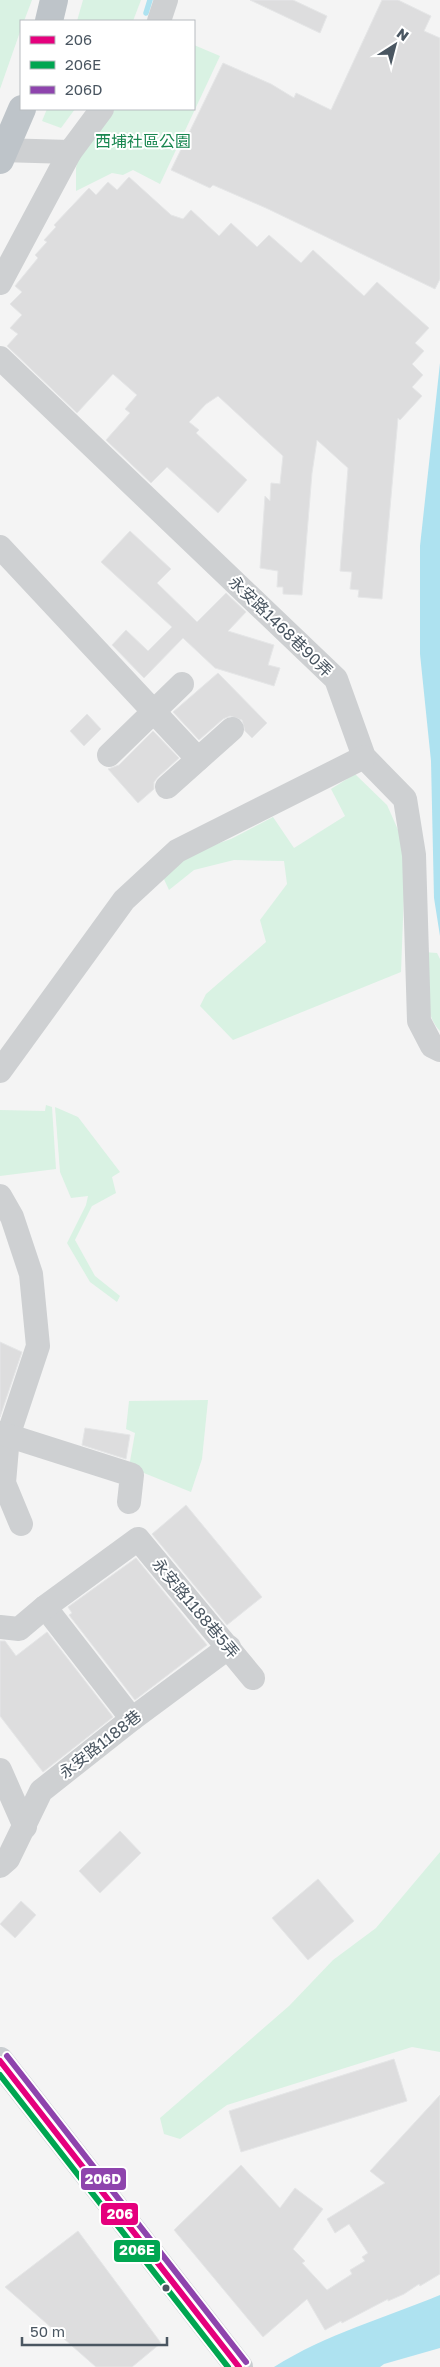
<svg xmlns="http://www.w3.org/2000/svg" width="440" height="2367" viewBox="0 0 440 2367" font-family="'Golos Text','Noto Sans TC',sans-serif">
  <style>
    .green { fill: #d9f2e3 }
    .water { fill: #aee2f0 }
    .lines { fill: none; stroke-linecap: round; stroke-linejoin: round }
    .stream { stroke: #aee2f0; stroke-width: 5.5 }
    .building { fill: #ddddde; stroke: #e5e6e7 }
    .minor { stroke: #ced0d2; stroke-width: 24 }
    .major { stroke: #caced1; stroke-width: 28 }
    .highway { stroke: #bec4c9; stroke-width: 28 }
    .bus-1-casing { stroke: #fff; stroke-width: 10 }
    .bus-2-casing { stroke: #fff; stroke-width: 10 }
    .bus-3-casing { stroke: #fff; stroke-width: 10 }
    .bus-1 { stroke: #e5007d; stroke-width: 6 }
    .bus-2 { stroke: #00a651; stroke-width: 6 }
    .bus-3 { stroke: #8e44ad; stroke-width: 6 }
    .bus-dot { fill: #4a5661; stroke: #fff; stroke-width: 2 }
    .labels { text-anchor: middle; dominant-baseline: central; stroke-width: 4; stroke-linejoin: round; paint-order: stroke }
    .park-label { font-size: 16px; fill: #17864f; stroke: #fff }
    .street-label { font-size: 16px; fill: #4a5661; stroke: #fff }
    .line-badge { stroke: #fff; stroke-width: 2 }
    .badge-label { font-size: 14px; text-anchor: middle; font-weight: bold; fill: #fff }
  </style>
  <rect width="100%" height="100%" fill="#f4f4f4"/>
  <!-- green -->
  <g class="green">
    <polygon points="0,0 32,0 24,21 21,21 21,29 0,89"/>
    <polygon points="83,0 141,0 133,21 77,21"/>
    <polygon points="194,45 220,56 160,184 133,170 123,175 112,173 76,191 76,168 81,148 112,109 194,109"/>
    <polygon points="47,109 75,109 61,128 42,121"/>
    <polygon points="355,774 387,805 403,841 404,893 401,972 233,1040 200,1006 206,994 266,942 260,920 287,884 284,861 234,860 194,870 169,890 163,877 193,852 231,839 273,817 294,848 345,816 331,789"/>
    <path d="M424,952l13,1 3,6v72c-18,-18 -14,-56 -16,-79z"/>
    <polygon points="46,1105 52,1107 56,1169 0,1176 0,1110 45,1111"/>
    <polygon points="55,1107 78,1117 120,1172 112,1177 116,1193 92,1206 75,1240 95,1276 120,1296 117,1302 90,1282 67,1243 86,1205 88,1196 71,1198 60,1172"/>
    <polygon points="208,1400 202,1459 191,1492 129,1467 135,1433 126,1429 129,1401"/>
    <polygon points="440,1852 440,2052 412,2047 227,2105 180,2139 164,2134 160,2118 289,2006 333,1960 376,1928"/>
  </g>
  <!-- water -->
  <g class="water">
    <polygon points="440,363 440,936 434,898 431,761 420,654 420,546"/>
    <path d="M440,2295v53l-56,16 -4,3h-106c52,-33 111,-49 166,-72z"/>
  </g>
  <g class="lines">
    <!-- stream -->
    <polyline class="stream" points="146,13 150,0"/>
  </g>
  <!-- building -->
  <g class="building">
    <polygon points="250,0 293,0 327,16 320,33"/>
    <polygon points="382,0 398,0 431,16 424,31 440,38 440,279 435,289 266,208 213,185 210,188 171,170 223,63 271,84 294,98 296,93 331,110"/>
    <polygon points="129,177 171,215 183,219 191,210 219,236 231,223 257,247 269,235 301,263 313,250 364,296 377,282 429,328 415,343 424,351 412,364 423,375 412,387 422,396 400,420 398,418 382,599 358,597 359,590 350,589 352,572 340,571 348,468 317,440 312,473 302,595 283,594 283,587 277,587 278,571 260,568 265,496 270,501 271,483 280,484 283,456 218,396 206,404 189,422 199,430 196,433 247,480 218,513 167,467 151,483 106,440 130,413 125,409 137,395 113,374 77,413 7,346 18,334 10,328 22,315 10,304 22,292 15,286 38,258 35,255 47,242 44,240 56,227 54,225 89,188 96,195 108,182 117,190"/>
    <polygon points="130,531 171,569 157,583 197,622 226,593 246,612 228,631 274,645 268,665 280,668 274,686 215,668 183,638 144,678 112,645 126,630 148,651 172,627 101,562"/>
    <polygon points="218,673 267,723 252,738 245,731 242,720 230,716 223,719 199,740 173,712"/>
    <polygon points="87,714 101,729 84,746 70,731"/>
    <polygon points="153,731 179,758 158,777 154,782 154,789 138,803 108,769 119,765"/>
    <polygon points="0,1342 22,1352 0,1417"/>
    <polygon points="85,1428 130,1435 126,1459 82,1445"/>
    <polygon points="186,1505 262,1597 227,1625 152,1534"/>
    <polygon points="136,1558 207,1645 135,1700 69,1615 72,1613 68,1607"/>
    <polygon points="47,1632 113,1717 43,1772 0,1716 0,1641 5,1641 16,1656"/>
    <polygon points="120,1831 141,1853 100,1893 79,1871"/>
    <polygon points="318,1879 354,1921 308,1960 272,1918"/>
    <polygon points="21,1901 36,1915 15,1938 0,1924"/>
    <polygon points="394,2059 407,2101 241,2152 229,2111"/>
    <polygon points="440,2095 440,2274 420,2286 419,2284 404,2294 388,2301 388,2299 342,2323 341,2321 325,2330 307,2299 263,2337 174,2230 241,2165 280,2208 295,2188 323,2209 293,2249 305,2261 302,2263 327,2290 352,2274 350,2270 365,2261 362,2257 368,2253 349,2224 335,2233 327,2219 385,2183 370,2171"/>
    <polygon points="78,2231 161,2343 132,2367 96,2367 5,2287"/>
  </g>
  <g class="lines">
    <!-- minor -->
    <g class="minor">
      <polyline points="159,21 166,0"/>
      <polyline points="0,150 70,152 102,109"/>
      <polyline points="0,283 70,152"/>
      <polyline points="0,358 336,679 364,757 405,799 414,855 419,1021 432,1046 440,1050"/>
      <polyline points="0,547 198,759"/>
      <polyline points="109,755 182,684"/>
      <polyline points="167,787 232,729"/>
      <polyline points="0,1071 124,900 177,851 364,757"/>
      <polyline points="0,1196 12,1217 31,1274 38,1346 8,1436 4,1483 21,1524"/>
      <polyline points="0,1433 132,1475 129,1502"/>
      <polyline points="45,1607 132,1719"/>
      <polyline points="0,1627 19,1629 45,1607 138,1539 253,1678"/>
      <polyline points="0,1770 25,1827"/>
      <polyline points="0,1866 8,1859 41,1791 132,1719 229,1647"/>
    </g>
    <!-- major -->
    <polyline class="major" points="0,2061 239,2367"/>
    <!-- highway -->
    <g class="highway">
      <polyline points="49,21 54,0"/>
      <polyline points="0,160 22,109"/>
    </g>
    <!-- bus-1 casing -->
    <g class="bus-1-casing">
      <polyline id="bus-1" points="0,2061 239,2367"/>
    </g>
    <!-- bus-2 casing -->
    <g class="bus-2-casing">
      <polyline id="bus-2" points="0,2075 228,2367"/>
    </g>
    <!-- bus-3 casing -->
    <g class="bus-3-casing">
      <polyline id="bus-3" points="7,2056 246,2362"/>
    </g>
    <!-- bus-1 -->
    <use href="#bus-1" class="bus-1"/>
    <!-- bus-2 -->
    <use href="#bus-2" class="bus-2"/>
    <!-- bus-3 -->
    <use href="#bus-3" class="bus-3"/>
  </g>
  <!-- markers -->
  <circle class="bus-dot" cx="166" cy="2288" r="4.5"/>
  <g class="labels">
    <!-- park labels -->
    <g class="park-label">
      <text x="143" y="141">西埔社區公園</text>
    </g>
    <!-- street labels -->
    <g class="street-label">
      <text transform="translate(281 626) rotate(44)">永安路1468巷90弄</text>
      <text transform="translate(196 1608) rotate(50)">永安路1188巷5弄</text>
      <text transform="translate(100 1744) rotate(-38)">永安路1188巷</text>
    </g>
  </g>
  <g class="line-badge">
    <rect x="80" y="2167" width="47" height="24" rx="5" fill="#8e44ad"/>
    <rect x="100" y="2202" width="39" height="24" rx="5" fill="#e5007d"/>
    <rect x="113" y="2239" width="48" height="24" rx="5" fill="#00a651"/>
  </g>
  <g class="badge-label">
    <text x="103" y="2184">206D</text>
    <text x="120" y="2219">206</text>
    <text x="137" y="2255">206E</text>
  </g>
  <!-- legend -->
  <rect x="20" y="20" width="175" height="90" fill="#ffffff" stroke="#b7bbc0"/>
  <rect x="30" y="36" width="25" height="8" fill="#e5007d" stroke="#b7bbc0"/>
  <text x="65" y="45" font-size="15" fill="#4a5661">206</text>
  <rect x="30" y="61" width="25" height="8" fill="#00a651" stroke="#b7bbc0"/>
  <text x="65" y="70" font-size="15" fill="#4a5661">206E</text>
  <rect x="30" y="86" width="25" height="8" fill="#8e44ad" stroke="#b7bbc0"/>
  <text x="65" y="95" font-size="15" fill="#4a5661">206D</text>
  <!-- north arrow -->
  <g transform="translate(395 45) rotate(36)" stroke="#ffffff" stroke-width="4" paint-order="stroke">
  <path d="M0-4L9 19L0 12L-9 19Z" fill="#4a5661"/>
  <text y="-8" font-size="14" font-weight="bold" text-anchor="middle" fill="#4a5661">N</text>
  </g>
  <!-- scale -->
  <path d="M22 2337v8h145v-8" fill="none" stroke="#4a5661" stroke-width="2.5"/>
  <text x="30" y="2337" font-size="15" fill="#4a5661" stroke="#ffffff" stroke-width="4" paint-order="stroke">50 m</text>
</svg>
